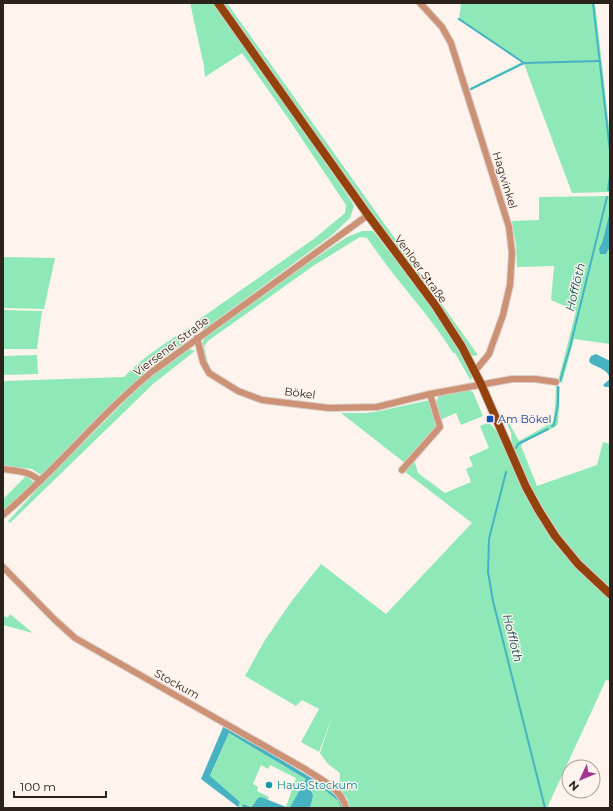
<svg xmlns="http://www.w3.org/2000/svg" width="613" height="811" viewBox="0 0 613 811" font-family="Montserrat,sans-serif">
  <style>
    .green { fill: #8ee8b8 }
    .water { fill: #47b2c2 }
    .lines { fill: none; stroke-linecap: round; stroke-linejoin: round }
    .stream { stroke: #47b2c2; stroke-width: 2 }
    .minor-casing { stroke: #d8cec7; stroke-width: 8 }
    .major-casing { stroke: #d8cec7; stroke-width: 10 }
    .minor { stroke: #cd9275; stroke-width: 6 }
    .major { stroke: #93410d; stroke-width: 8 }
    .transit-dot { fill: #1a4fb4; stroke: #fef4ed; stroke-width: 1.5 }
    .culture-dot { fill: #0f9aa8; stroke: #fef4ed; stroke-width: 1.5 }
    .labels { text-anchor: middle; dominant-baseline: central; stroke-width: 3; stroke-linejoin: round; paint-order: stroke }
    .street-label { font-size: 11px; fill: #2b221b; stroke: #fef4ed }
    .transit-label { font-size: 11px; fill: #164399; stroke: #fef4ed; text-anchor: start }
    .culture-label { font-size: 11px; fill: #0d838f; stroke: #fef4ed; text-anchor: start }
    .water-label { font-size: 12px; font-style: italic; fill: #104f57; stroke: #fef4ed }
  </style>
  <rect width="100%" height="100%" fill="#fef4ed"/>
  <!-- green -->
  <g class="green">
    <polygon points="190,3 214,3 286,104 350,199 354,206 350,218 332,235 203,330 199,327 197,321 315,238 345,213 346,205 288,118 242,53 205,77 204,66"/>
    <polygon points="223,3 227,3 478,355 473,356 468,352 459,335 404,256 366,205"/>
    <polygon points="461,3 595,3 609,126 610,126 610,192 572,193 524,64 470,90 470,88 522,62 457,19 459,18"/>
    <polygon points="610,196 610,211 602,243 606,254 610,247 610,344 574,339 562,383 558,381 576,311 551,300 554,266 517,267 516,245 512,221 539,220 539,197"/>
    <path d="M362,231h11l57,74 29,44 13,26 -1,6 -16,-28h-2c-17,-28 -38,-52 -58,-77 -10,-13 -19,-25 -28,-38l-7,-1 -47,29 -105,75 -4,5 5,22 -8,-21 4,-11 61,-45 81,-54z"/>
    <polygon points="3,257 55,258 44,309 3,308"/>
    <polygon points="3,310 42,311 37,349 3,349"/>
    <path d="M190,327l2,3 -1,6 -6,6 -38,29 -25,24 -81,80 -9,-6 -29,-3v-85l121,-4c19,-20 43,-35 66,-50z"/>
    <polygon points="187,348 195,351 153,384 10,523 8,521 45,481 127,399 153,375"/>
    <polygon points="37,355 38,374 3,375 3,356"/>
    <polygon points="556,385 560,387 558,424 555,427 523,443 521,446 537,486 597,465 603,442 610,444 610,591 577,558 559,535 539,505 512,448 511,433 506,421 508,421 519,441 553,422 555,407"/>
    <polygon points="468,390 473,392 483,416 461,425 456,413 440,420 435,404 439,396"/>
    <polygon points="430,400 438,427 405,463 341,413 366,413 380,411"/>
    <polygon points="485,419 498,432 574,565 595,586 610,598 610,681 606,680 547,808 350,808 347,798 339,789 340,773 328,764 320,753 332,717 319,752 301,742 319,709 302,700 296,706 245,676 265,640 291,602 321,564 386,614 472,523 404,471 414,459 418,473 445,493 471,482 466,469 473,466 469,457 489,448 480,426 487,423"/>
    <polygon points="27,475 34,483 3,511 3,499"/>
    <polygon points="10,614 33,633 3,625 3,616 8,618"/>
    <polygon points="229,733 306,779 290,807 286,807 296,778 270,765 268,769 261,765 253,784 258,787 257,791 269,797 268,800 261,798 251,807 244,804 242,808 238,807 240,802 210,777"/>
    <path d="M313,779c13,9 25,13 31,29h-34l3,-12 -4,-11z"/>
  </g>
  <!-- water -->
  <g class="water">
    <polygon points="610,211 610,247 606,254 600,254 599,249 602,243"/>
    <path d="M596,354l14,7v26h-5l-2,-2 7,-6c-1,-9 -13,-12 -20,-16l-1,-3 2,-4z"/>
    <polygon points="224,725 313,779 309,785 313,796 310,808 242,808 243,804 251,807 254,804 258,798 261,797 286,807 290,807 306,779 229,733 210,776 240,802 238,807 201,779"/>
  </g>
  <g class="lines">
    <!-- stream -->
    <g class="stream">
      <polyline points="593,3 610,151"/>
      <polyline points="459,19 524,63 600,61"/>
      <polyline points="471,89 524,63"/>
      <polyline points="608,190 610,176"/>
      <polyline points="560,381 570,347 607,197"/>
      <polyline points="552,426 554,425 558,404 558,387"/>
      <polyline points="516,448 518,444 548,429"/>
      <polyline points="506,472 489,539 488,572 493,601 545,808"/>
      <polyline points="314,780 339,800 342,808"/>
    </g>
    <!-- minor casing -->
    <g class="minor-casing">
      <g id="minor">
        <polyline points="420,3 442,27 451,43 509,227 512,253 510,285 503,315 489,354 475,371"/>
        <polyline points="197,338 203,362 209,373 238,391 262,400 329,408 377,407 430,394 512,379 535,379 556,382"/>
        <path d="M3,469c14,2 26,2 37,12"/>
        <polyline points="402,470 440,427 430,394"/>
        <path d="M3,515c53,-44 96,-100 150,-144l215,-156"/>
        <path d="M3,567l51,52 21,19 230,131c15,10 37,20 41,39"/>
      </g>
    </g>
    <!-- major casing -->
    <g class="major-casing">
      <polyline id="major" points="218,3 368,215 435,305 462,347 481,384 526,487 538,509 555,536 578,564 610,594"/>
    </g>
    <!-- minor -->
    <use href="#minor" class="minor"/>
    <!-- major -->
    <use href="#major" class="major"/>
  </g>
  <!-- markers -->
  <rect class="transit-dot" x="486" y="415" width="8" height="8" rx="2"/>
  <circle class="culture-dot" cx="269" cy="785" r="4"/>
  <g class="labels">
    <!-- street labels -->
    <g class="street-label">
      <text transform="translate(505 180) rotate(73)">Hagwinkel</text>
      <text transform="translate(421 269) rotate(54)">Venloer Straße</text>
      <text transform="translate(171 346) rotate(-37)">Viersener Straße</text>
      <text transform="translate(300 393) rotate(7)">Bökel</text>
      <text transform="translate(177 684) rotate(29)">Stockum</text>
    </g>
    <!-- transit labels -->
    <g class="transit-label">
      <text x="498" y="419">Am Bökel</text>
    </g>
    <!-- culture labels -->
    <g class="culture-label">
      <text x="277" y="785">Haus Stockum</text>
    </g>
    <!-- water labels -->
    <g class="water-label">
      <text transform="translate(575 287) rotate(-76)">Hofflöth</text>
      <text transform="translate(513 638) rotate(76)">Hofflöth</text>
    </g>
  </g>
  <!-- border -->
  <rect width="613" height="811" fill="none" stroke="#2b221b" stroke-width="8"/>
  <!-- north arrow -->
  <g transform="translate(581 779) rotate(226)"><circle r="19" fill="#fef4ed" stroke="#aaa099"/>
  <path d="M0-3L7 15L0 10L-7 15Z" fill="#a23594"/>
  <text y="-6" font-size="11" font-weight="bold" text-anchor="middle" fill="#2b221b">N</text>
  </g>
  <!-- scale -->
  <path d="M14 791v6h92v-6" fill="none" stroke="#2b221b" stroke-width="2"/>
  <text x="20" y="791" font-size="12" fill="#2b221b" stroke="#fef4ed" stroke-width="3" paint-order="stroke">100 m</text>
</svg>
